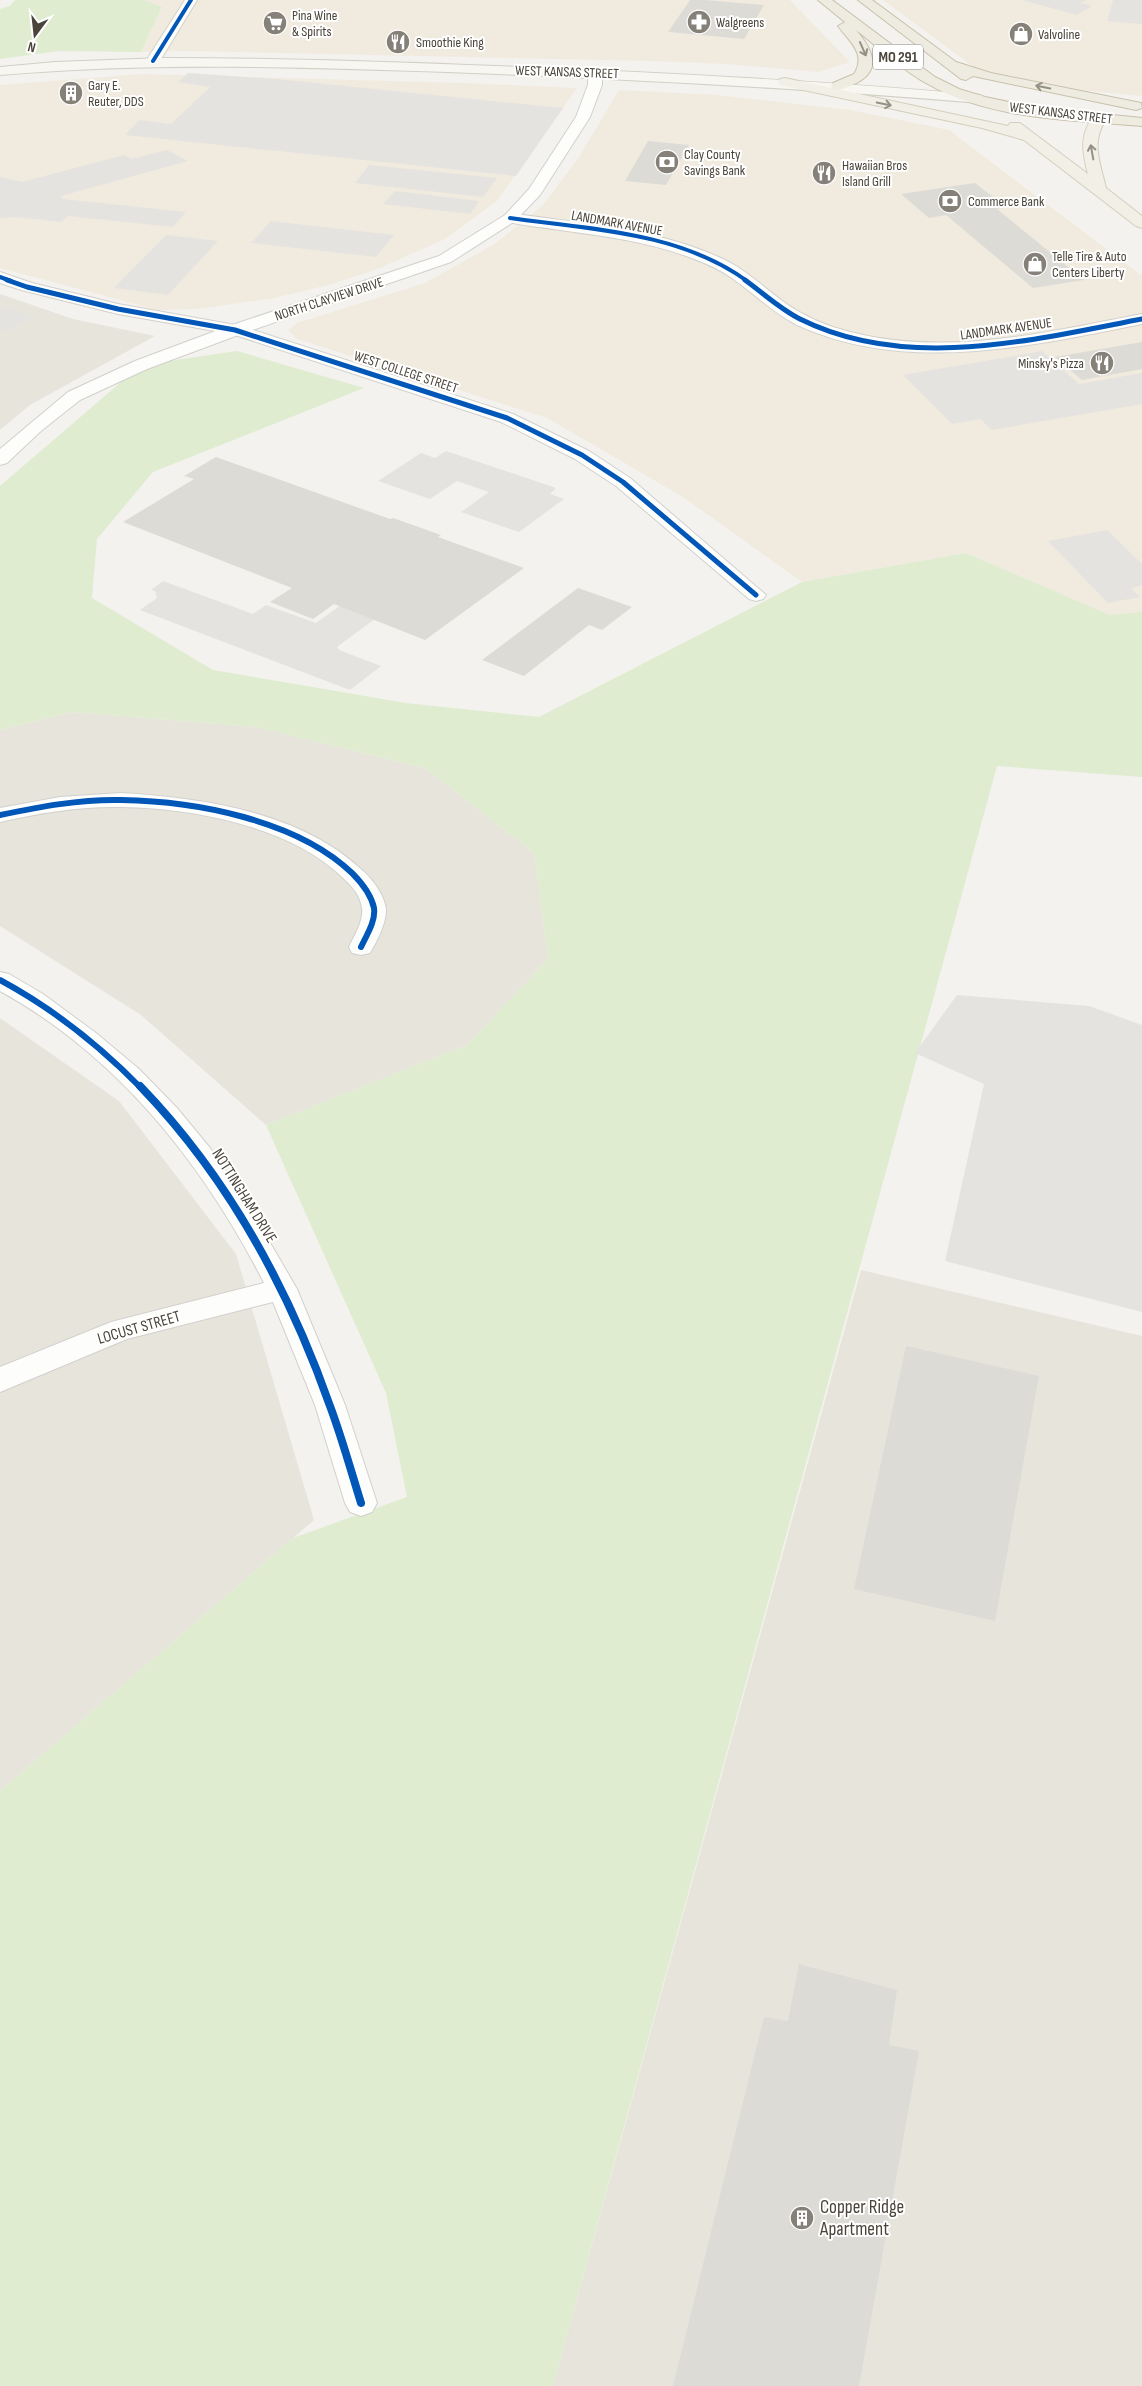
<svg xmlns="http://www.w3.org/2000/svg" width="1142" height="2386" viewBox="0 0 1142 2386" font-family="'Sofia Sans Condensed',sans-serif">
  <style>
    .residential { fill: #e7e4dc }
    .commercial { fill: #f1ebdf }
    .green { fill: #dfecd0 }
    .parking { fill: #e5e3df }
    .building { fill: #dddbd6 }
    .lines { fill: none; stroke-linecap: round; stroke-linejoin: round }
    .minor-casing { stroke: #d1d0cc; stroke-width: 2 }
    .tertiary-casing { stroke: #d1d0cc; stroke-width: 2 }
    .secondary-casing { stroke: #d2cfc5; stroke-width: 2 }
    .primary-casing { stroke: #d4cfbd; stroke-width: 2 }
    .trunk-casing { stroke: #c9c0ab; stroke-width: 2 }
    .minor { fill: #fdfdfc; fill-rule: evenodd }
    .tertiary { fill: #fdfdfc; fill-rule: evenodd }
    .secondary { fill: #f7f6f1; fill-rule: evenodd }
    .primary { fill: #f1efe6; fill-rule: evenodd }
    .trunk { fill: #eeece1; fill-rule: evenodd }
    .cycleway-far3-casing { stroke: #fff; stroke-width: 5.5 }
    .cycleway-far2-casing { stroke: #fff; stroke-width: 7 }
    .cycleway-far1-casing { stroke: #fff; stroke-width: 9 }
    .cycleway-casing { stroke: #fff; stroke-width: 11 }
    .cycleway-far3 { stroke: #0057b8; stroke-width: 4 }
    .cycleway-far2 { stroke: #0057b8; stroke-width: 5 }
    .cycleway-far1 { stroke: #0057b8; stroke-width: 6 }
    .cycleway { stroke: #0057b8; stroke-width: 8 }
    .oneway { stroke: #949085 }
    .oneway2 { stroke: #959187 }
    .labels { text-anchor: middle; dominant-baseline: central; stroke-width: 4; stroke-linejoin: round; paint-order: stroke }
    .far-poi-label { font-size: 14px; fill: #4a443a; stroke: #fff; text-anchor: start }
    .far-street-label { font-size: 14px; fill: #4a443a; stroke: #fff }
    .shield { fill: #fff; stroke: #807c75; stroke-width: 1 }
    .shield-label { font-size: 15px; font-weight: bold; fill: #4a443a }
    .street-label { font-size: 16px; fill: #4a443a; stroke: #fff }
    .near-poi-label { font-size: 19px; fill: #4a443a; stroke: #fff; text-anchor: start }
  </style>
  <rect width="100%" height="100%" fill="#f3f2ee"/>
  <!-- residential -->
  <g class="residential">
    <polygon points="0,294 73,319 155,336 30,405 0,430"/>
    <polygon points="72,712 256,727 425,768 534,853 548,959 467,1045 266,1125 141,1015 0,926 0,730"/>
    <polygon points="0,1018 119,1101 236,1254 314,1520 0,1791"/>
    <polygon points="861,1270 1142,1336 1142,2386 553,2386"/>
  </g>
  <!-- commercial -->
  <g class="commercial">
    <polygon points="144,0 790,0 850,62 818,72 728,64 650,61 185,51 141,52 162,8"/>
    <polygon points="883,0 1142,0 1142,96 1080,90 978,70"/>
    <polygon points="142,74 464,83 577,88 497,201 445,239 380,268 332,284 275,298 197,309 158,310 0,268 0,85"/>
    <polygon points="619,90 717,95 851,110 949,130 1142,276 1142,612 1110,615 966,553 802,582 683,497 547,418 297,339 288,330 297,323 425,283 496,243 543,205 579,157"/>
  </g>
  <!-- green -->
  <g class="green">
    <polygon points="15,0 144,0 162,7 141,52 59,51 0,59 0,9 10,6"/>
    <polygon points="237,351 364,388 153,472 97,539 92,598 213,670 406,703 539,717 802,582 966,553 1110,615 1142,612 1142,777 997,766 553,2386 0,2386 0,1791 293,1538 407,1497 386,1393 266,1125 467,1045 548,959 534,853 425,768 256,727 72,712 0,730 0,486 141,365"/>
  </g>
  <!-- parking -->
  <g class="parking">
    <polygon points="1022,0 1086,0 1080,3 1092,6 1077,15"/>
    <polygon points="1113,0 1142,0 1142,24 1107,21"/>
    <polygon points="188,73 276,79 563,108 516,176 125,135 139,120 171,124 210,87 178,82"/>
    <polygon points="167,150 188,161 61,196 63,199 186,212 173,227 68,216 61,222 15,217 0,218 0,177 22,182 124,155 132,159"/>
    <polygon points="369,165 497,178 483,197 355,183"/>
    <polygon points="395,191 479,201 470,214 383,204"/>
    <polygon points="271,221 394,235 376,257 251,243"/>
    <polygon points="166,235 218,241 168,295 114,288"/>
    <polygon points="5,307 33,317 6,332 0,330 0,310"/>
    <polygon points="1042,351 1079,384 1142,373 1142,404 992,430 980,419 952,424 903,375"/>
    <polygon points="446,451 556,488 550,494 564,499 519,532 461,512 489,492 457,481 430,499 378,481 421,453 435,458"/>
    <polygon points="1107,530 1142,564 1142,585 1131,588 1140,597 1108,603 1048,541"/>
    <polygon points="163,581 253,614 266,605 316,623 359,592 395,604 337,647 339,650 381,666 350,690 140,610 157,598 155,591 151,590"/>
    <polygon points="957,995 1089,1006 1142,1025 1142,1312 945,1261 984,1084 915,1053"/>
  </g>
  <!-- building -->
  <g class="building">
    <polygon points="690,0 704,0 764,5 744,39 668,32"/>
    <polygon points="648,141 689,145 666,185 625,181"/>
    <polygon points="975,183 1006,207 997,209 1084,280 1033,288 946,215 929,218 901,194"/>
    <polygon points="1142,342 1142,369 1082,380 1055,357"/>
    <polygon points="216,457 390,519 393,518 441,535 438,537 524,568 425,640 334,604 313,619 270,602 292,588 123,522 194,479 184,476"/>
    <polygon points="578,588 632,607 602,630 589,625 524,676 482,660"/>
    <polygon points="906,1346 1039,1376 995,1621 854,1589"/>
    <polygon points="799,1964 897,1990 889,2045 919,2051 859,2386 673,2386 764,2017 788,2021"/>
  </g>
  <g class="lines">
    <!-- minor casing -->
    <g class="minor-casing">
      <g id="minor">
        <polygon points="185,0 197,0 158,64 148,64 146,61"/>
        <path d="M510,213c72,11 150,15 217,48 21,11 39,28 58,42 20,14 42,23 65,29 97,25 197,0 292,-18v10c-112,22 -235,51 -345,1 -24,-12 -42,-31 -64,-46 -13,-10 -28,-16 -44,-22 -41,-15 -85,-21 -129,-27 -18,-3 -37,-4 -55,-9l-3,-3z"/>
        <polygon points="0,272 32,283 118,304 241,326 513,414 589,451 630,478 766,595 763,599 756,601 749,599 616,486 575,459 501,422 232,334 118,314 21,290 0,283"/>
        <path d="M121,793c83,5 180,19 242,78 10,9 22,25 23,39 0,14 -9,31 -16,43l-9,2 -9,-2 -3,-6c5,-11 15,-26 13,-39 -2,-14 -11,-23 -21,-32 -52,-50 -150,-68 -220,-69 -41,-1 -82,6 -121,15v-14l60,-11z"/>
        <path d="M0,972l9,2 34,20 53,39 43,36 38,39 33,40 30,43 57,98 48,116 32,98 -5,9 -11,4 -11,-4 -5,-9 -30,-98 -42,-103 -146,37 -127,53v-25l111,-45 153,-39c-60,-118 -146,-227 -264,-292z"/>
      </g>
    </g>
    <!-- tertiary casing -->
    <g class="tertiary-casing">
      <polygon id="tertiary" points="595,69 602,73 602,85 590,117 540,195 515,221 451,262 241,334 147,369 80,400 41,431 7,463 0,465 0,449 68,392 135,361 229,326 439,256 505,215 529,189 576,117 588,85 588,73"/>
    </g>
    <!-- secondary casing -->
    <g class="secondary-casing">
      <path id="secondary" d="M164,58c102,0 203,3 304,7 171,6 342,15 512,30l7,4 -7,4c-177,-15 -354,-24 -532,-31 -149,-5 -298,-10 -448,3v-8l55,-5z"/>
    </g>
    <!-- primary casing -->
    <g class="primary-casing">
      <path id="primary" d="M785,78l223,48 2,-3h10l68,51c-6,-22 -9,-41 7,-59h10l2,3c-17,24 -7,44 -1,70l36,28v12l-6,-2 -112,-86 -42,-12 -202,-43 -2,-3 2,-3z"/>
    </g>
    <!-- trunk casing -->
    <g class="trunk-casing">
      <g id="trunk">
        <path d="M818,0h14l103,77 24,12 26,8 48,10 109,11v8c-71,-6 -153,-6 -216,-43 -25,-14 -48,-36 -70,-53 18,21 27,42 -4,55 -7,3 -12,6 -19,4l-2,-3 2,-3 21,-9c13,-20 -5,-33 -16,-48l7,-4z"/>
        <polygon points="858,0 872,0 956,62 991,73 1141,103 1142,108 1136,110 973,76 966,80 961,79"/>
      </g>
    </g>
    <!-- minor -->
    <use href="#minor" class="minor"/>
    <!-- tertiary -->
    <use href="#tertiary" class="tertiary"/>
    <!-- secondary -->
    <use href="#secondary" class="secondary"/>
    <!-- primary -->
    <use href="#primary" class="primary"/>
    <!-- trunk -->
    <use href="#trunk" class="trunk"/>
    <!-- cycleway-far3 casing -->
    <g class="cycleway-far3-casing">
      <g id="cycleway-far3">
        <polyline points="153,61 191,0"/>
        <path d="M510,218c79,11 170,14 237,63"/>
        <polyline points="0,277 11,281"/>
      </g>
    </g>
    <!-- cycleway-far2 casing -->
    <g class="cycleway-far2-casing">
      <g id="cycleway-far2">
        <polyline points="7,280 27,287 118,309 235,330 507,418 582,455 623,482 756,595"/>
        <path d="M745,280c18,13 35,29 55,39 106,53 232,21 342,0"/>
      </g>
    </g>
    <!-- cycleway-far1 casing -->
    <g class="cycleway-far1-casing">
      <g id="cycleway-far1">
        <path d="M0,815c39,-8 80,-16 121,-15 74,1 176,20 231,73 9,9 19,21 22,35 2,13 -8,28 -13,39"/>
        <path d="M0,980c52,28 100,66 141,108"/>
      </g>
    </g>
    <!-- cycleway casing -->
    <g class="cycleway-casing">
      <path id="cycleway" d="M140,1086c88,91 148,201 190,320 12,32 21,65 31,97"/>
    </g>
    <!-- cycleway-far3 -->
    <use href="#cycleway-far3" class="cycleway-far3"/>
    <!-- cycleway-far2 -->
    <use href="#cycleway-far2" class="cycleway-far2"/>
    <!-- cycleway-far1 -->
    <use href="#cycleway-far1" class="cycleway-far1"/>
    <!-- cycleway -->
    <use href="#cycleway" class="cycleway"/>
  </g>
  <!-- one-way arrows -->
  <defs><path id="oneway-shaft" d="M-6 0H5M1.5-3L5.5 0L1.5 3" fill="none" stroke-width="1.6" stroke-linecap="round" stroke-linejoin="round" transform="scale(1.25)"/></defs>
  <g class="oneway">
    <use href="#oneway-shaft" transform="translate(863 49) rotate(66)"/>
    <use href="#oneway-shaft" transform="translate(1043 87) rotate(-169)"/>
  </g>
  <g class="oneway2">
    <use href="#oneway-shaft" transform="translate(884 104) rotate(12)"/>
    <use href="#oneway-shaft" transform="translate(1092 152) rotate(-100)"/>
  </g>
  <!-- icons -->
  <defs>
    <g id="pharmacy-disc" transform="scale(1.25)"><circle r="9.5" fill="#858179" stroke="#fff"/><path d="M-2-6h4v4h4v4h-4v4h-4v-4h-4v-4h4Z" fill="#fff"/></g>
    <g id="supermarket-disc" transform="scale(1.25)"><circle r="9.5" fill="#858179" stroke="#fff"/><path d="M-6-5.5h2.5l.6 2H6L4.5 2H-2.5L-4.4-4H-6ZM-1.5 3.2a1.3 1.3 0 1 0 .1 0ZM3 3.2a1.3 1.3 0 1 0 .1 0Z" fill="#fff"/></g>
    <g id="shop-disc" transform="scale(1.25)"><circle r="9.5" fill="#858179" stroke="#fff"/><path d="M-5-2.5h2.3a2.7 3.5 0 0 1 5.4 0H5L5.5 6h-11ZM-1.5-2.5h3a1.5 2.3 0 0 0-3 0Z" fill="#fff"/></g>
    <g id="restaurant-disc" transform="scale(1.25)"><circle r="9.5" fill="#858179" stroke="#fff"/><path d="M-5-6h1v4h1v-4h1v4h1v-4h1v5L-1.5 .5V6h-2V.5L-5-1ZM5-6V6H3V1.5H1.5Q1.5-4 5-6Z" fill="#fff"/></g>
    <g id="building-disc" transform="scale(1.25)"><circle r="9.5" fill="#858179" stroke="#fff"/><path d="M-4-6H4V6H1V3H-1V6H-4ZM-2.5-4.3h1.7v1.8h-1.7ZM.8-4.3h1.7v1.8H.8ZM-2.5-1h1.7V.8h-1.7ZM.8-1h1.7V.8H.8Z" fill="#fff"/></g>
    <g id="bank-disc" transform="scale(1.25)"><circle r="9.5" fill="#858179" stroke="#fff"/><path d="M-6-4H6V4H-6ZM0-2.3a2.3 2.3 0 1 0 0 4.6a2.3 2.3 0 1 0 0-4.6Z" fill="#fff"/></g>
  </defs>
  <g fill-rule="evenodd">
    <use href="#pharmacy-disc" x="699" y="22"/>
    <use href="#supermarket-disc" x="275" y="23"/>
    <use href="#shop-disc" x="1021" y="34"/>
    <use href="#restaurant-disc" x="398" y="42"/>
    <use href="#building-disc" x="71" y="93"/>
    <use href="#bank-disc" x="667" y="162"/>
    <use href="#restaurant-disc" x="824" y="173"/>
    <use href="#bank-disc" x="950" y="201"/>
    <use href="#shop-disc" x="1035" y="264"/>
    <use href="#restaurant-disc" x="1102" y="363"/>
    <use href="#building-disc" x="802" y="2218"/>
  </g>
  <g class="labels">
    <!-- far-poi labels -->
    <g class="far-poi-label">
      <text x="292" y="15">Pina Wine<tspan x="292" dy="16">&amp; Spirits</tspan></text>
      <text x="716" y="22">Walgreens</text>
      <text x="1038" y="34">Valvoline</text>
      <text x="416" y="42">Smoothie King</text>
      <text x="88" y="85">Gary E.<tspan x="88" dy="16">Reuter, DDS</tspan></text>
      <text x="684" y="154">Clay County<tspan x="684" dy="16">Savings Bank</tspan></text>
      <text x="842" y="165">Hawaiian Bros<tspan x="842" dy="16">Island Grill</tspan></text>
      <text x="968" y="201">Commerce Bank</text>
      <text x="1052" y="256">Telle Tire &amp; Auto<tspan x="1052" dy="16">Centers Liberty</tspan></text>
      <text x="1084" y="363" text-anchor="end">Minsky's Pizza</text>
    </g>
    <!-- far-street labels -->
    <g class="far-street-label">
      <text transform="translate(567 72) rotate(2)">WEST KANSAS STREET</text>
      <text transform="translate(1061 113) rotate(7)">WEST KANSAS STREET</text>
      <text transform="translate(617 223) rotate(10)">LANDMARK AVENUE</text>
      <text transform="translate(329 299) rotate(-18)">NORTH CLAYVIEW DRIVE</text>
      <text transform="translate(1006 329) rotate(-8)">LANDMARK AVENUE</text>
      <text transform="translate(406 372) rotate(18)">WEST COLLEGE STREET</text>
    </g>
    <!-- shield labels -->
    <rect class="shield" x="873" y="44.5" width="50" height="25" rx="4"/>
    <g class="shield-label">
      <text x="898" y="57">MO 291</text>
    </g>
    <!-- street labels -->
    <g class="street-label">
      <text transform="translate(244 1196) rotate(58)">NOTTINGHAM DRIVE</text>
      <text transform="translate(139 1328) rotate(-16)">LOCUST STREET</text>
    </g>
    <!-- near-poi labels -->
    <g class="near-poi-label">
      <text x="820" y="2207">Copper Ridge<tspan x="820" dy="22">Apartment</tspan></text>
    </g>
  </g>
  <!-- north arrow -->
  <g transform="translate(35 35) rotate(195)" stroke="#ffffff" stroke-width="4" paint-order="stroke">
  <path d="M0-4L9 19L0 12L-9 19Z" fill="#4a443a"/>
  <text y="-8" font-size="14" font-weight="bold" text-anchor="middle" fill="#4a443a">N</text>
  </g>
</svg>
